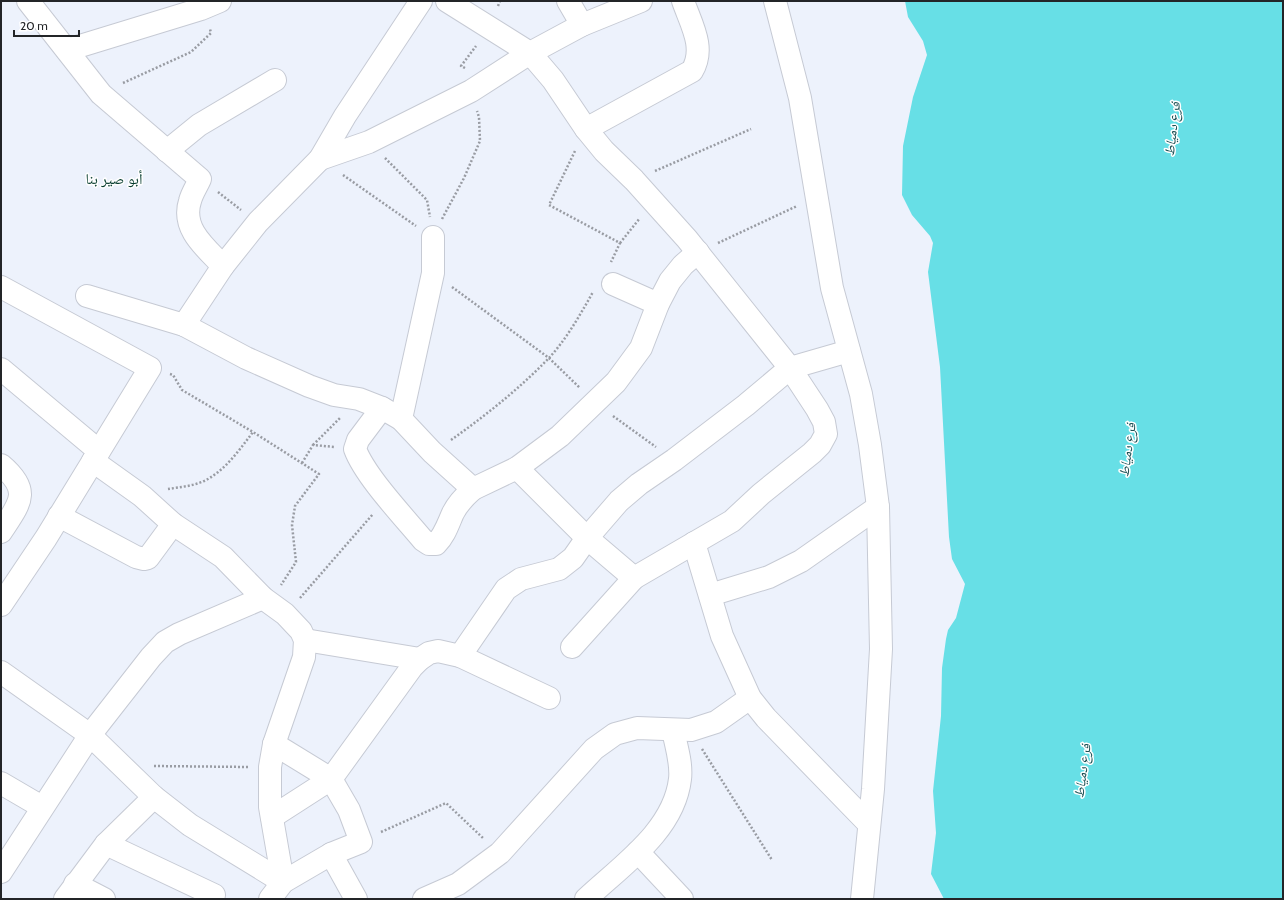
<svg xmlns="http://www.w3.org/2000/svg" width="1284" height="900" viewBox="0 0 1284 900" font-family="Cabin,'Noto Naskh Arabic',sans-serif">
  <style>
    .water { fill: #67dfe6 }
    .lines { fill: none; stroke-linecap: round; stroke-linejoin: round }
    .minor-casing { stroke: #c6cad4; stroke-width: 24 }
    .path { stroke: #999ca3; stroke-width: 2.5; stroke-dasharray: 2 2; stroke-linecap: butt }
    .minor { stroke: #fff; stroke-width: 22 }
    .labels { text-anchor: middle; dominant-baseline: central; stroke-width: 3; stroke-linejoin: round; paint-order: stroke }
    .water-label { font-size: 14px; font-style: italic; fill: #1d5155; stroke: #fff }
    .quarter-label { font-size: 15px; fill: #053b2c; stroke: #fff }
  </style>
  <rect width="100%" height="100%" fill="#edf2fc"/>
  <!-- water -->
  <polygon class="water" points="905,1 1283,1 1283,899 944,899 931,874 936,833 933,791 941,716 942,668 946,639 948,630 956,618 965,584 952,559 949,537 940,367 928,272 933,243 930,236 912,215 902,195 903,146 913,97 927,55 923,41 908,17"/>
  <g class="lines">
    <!-- minor casing -->
    <g class="minor-casing">
      <g id="minor">
        <path d="M28,1l73,93 99,85c-3,7 -8,14 -10,22 -9,28 16,47 33,65"/>
        <polyline points="447,1 530,53 553,80 586,129 604,151 634,180 687,239 790,368 817,409 824,422 826,434 820,445 812,453 761,494 732,521 634,578 572,647"/>
        <polyline points="568,1 582,25"/>
        <polyline points="775,1 800,98 832,288 861,394 870,445 878,507 881,649 873,789 862,899"/>
        <polyline points="67,50 201,9 220,1"/>
        <path d="M586,129l106,-58c14,-23 -1,-47 -9,-70"/>
        <polyline points="167,151 199,125 275,80"/>
        <polyline points="320,159 369,142 471,91 530,53 582,25 641,1"/>
        <polyline points="613,284 658,304"/>
        <polyline points="1,287 150,368 46,538 1,605"/>
        <polyline points="87,296 184,325 246,358 309,386 334,395 359,399 382,408 401,419 432,452 473,489 517,468 560,436 616,382 641,348 658,304 670,281 683,265 698,252"/>
        <polyline points="184,325 223,266 258,222 320,159 345,116 421,1"/>
        <polyline points="1,369 99,451"/>
        <path d="M382,408l-24,32 -3,9c10,27 48,67 68,91l6,4h7c9,-9 12,-20 17,-31 5,-10 12,-17 20,-24"/>
        <polyline points="401,419 433,273 433,237"/>
        <polyline points="93,461 142,496 173,524 223,557 263,598 285,614 301,631 305,640 304,657 274,744 270,767 270,807 283,882"/>
        <path d="M1,465c31,26 19,38 0,67"/>
        <polyline points="517,468 587,538 634,578"/>
        <polyline points="59,516 136,557 144,559 148,558 173,524"/>
        <polyline points="694,543 722,636 750,698 766,718 869,824"/>
        <polyline points="710,595 769,577 801,561 878,507"/>
        <polyline points="305,640 420,659"/>
        <polyline points="460,656 506,589 521,579 559,569 573,558 587,538 619,501 639,484 674,460 746,405 790,368 849,351"/>
        <polyline points="1,672 90,735 154,797 190,825 283,882"/>
        <polyline points="1,783 42,807"/>
        <polyline points="272,817 331,779 412,667 420,659 429,653 438,651 460,656 549,698"/>
        <polyline points="106,844 214,895"/>
        <polyline points="638,852 682,899"/>
        <polyline points="331,854 356,899"/>
        <polyline points="1,872 90,735 151,657 165,642 179,634 263,598"/>
        <polyline points="75,884 104,899"/>
        <polyline points="65,899 106,844 154,797"/>
        <polyline points="270,899 283,882 331,854 361,842 349,810 331,779 274,744"/>
        <polyline points="424,899 458,884 500,853 594,749 615,734 637,728 691,730 716,722 750,698"/>
        <path d="M586,899c35,-33 88,-68 94,-120 2,-16 -4,-33 -7,-49"/>
      </g>
    </g>
    <!-- path -->
    <g class="path">
      <polyline points="498,6 500,1"/>
      <polyline points="465,68 461,66 476,46"/>
      <polyline points="123,83 191,52 211,33 210,29"/>
      <polyline points="575,151 549,205 620,243 611,262"/>
      <polyline points="385,158 427,200 430,217"/>
      <polyline points="655,171 751,129"/>
      <polyline points="343,175 416,226"/>
      <polyline points="218,192 241,210"/>
      <polyline points="442,219 464,178 480,141 479,117 477,111"/>
      <polyline points="620,243 640,218"/>
      <polyline points="718,243 797,206"/>
      <polyline points="452,287 549,358 580,388"/>
      <polyline points="170,374 173,375 182,390 253,432 319,474 295,506 292,525 296,562 281,585"/>
      <polyline points="613,416 656,447"/>
      <path d="M451,440c34,-24 68,-51 97,-81 18,-19 32,-44 45,-67"/>
      <polyline points="313,445 340,418"/>
      <polyline points="302,463 313,445 335,447"/>
      <path d="M168,489c12,-2 28,-3 40,-10 19,-11 32,-30 45,-47"/>
      <polyline points="300,598 373,514"/>
      <polyline points="702,749 772,860"/>
      <polyline points="154,766 249,767"/>
      <polyline points="381,832 446,803 484,839"/>
    </g>
    <!-- minor -->
    <use href="#minor" class="minor"/>
  </g>
  <g class="labels">
    <!-- water labels -->
    <g class="water-label">
      <text transform="translate(1172 129) rotate(-83)">فرع دمياط</text>
      <text transform="translate(1127 450) rotate(-82)">فرع دمياط</text>
      <text transform="translate(1082 771) rotate(-82)">فرع دمياط</text>
    </g>
    <!-- quarter labels -->
    <g class="quarter-label">
      <text x="114" y="179">أبو صير بنا</text>
    </g>
  </g>
  <!-- border -->
  <rect width="1284" height="900" fill="none" stroke="#232528" stroke-width="4"/>
  <!-- scale -->
  <path d="M14 30v6h65v-6" fill="none" stroke="#232528" stroke-width="2"/>
  <text x="20" y="30" font-size="12" fill="#232528" stroke="#ffffff" stroke-width="3" paint-order="stroke">20 m</text>
</svg>
